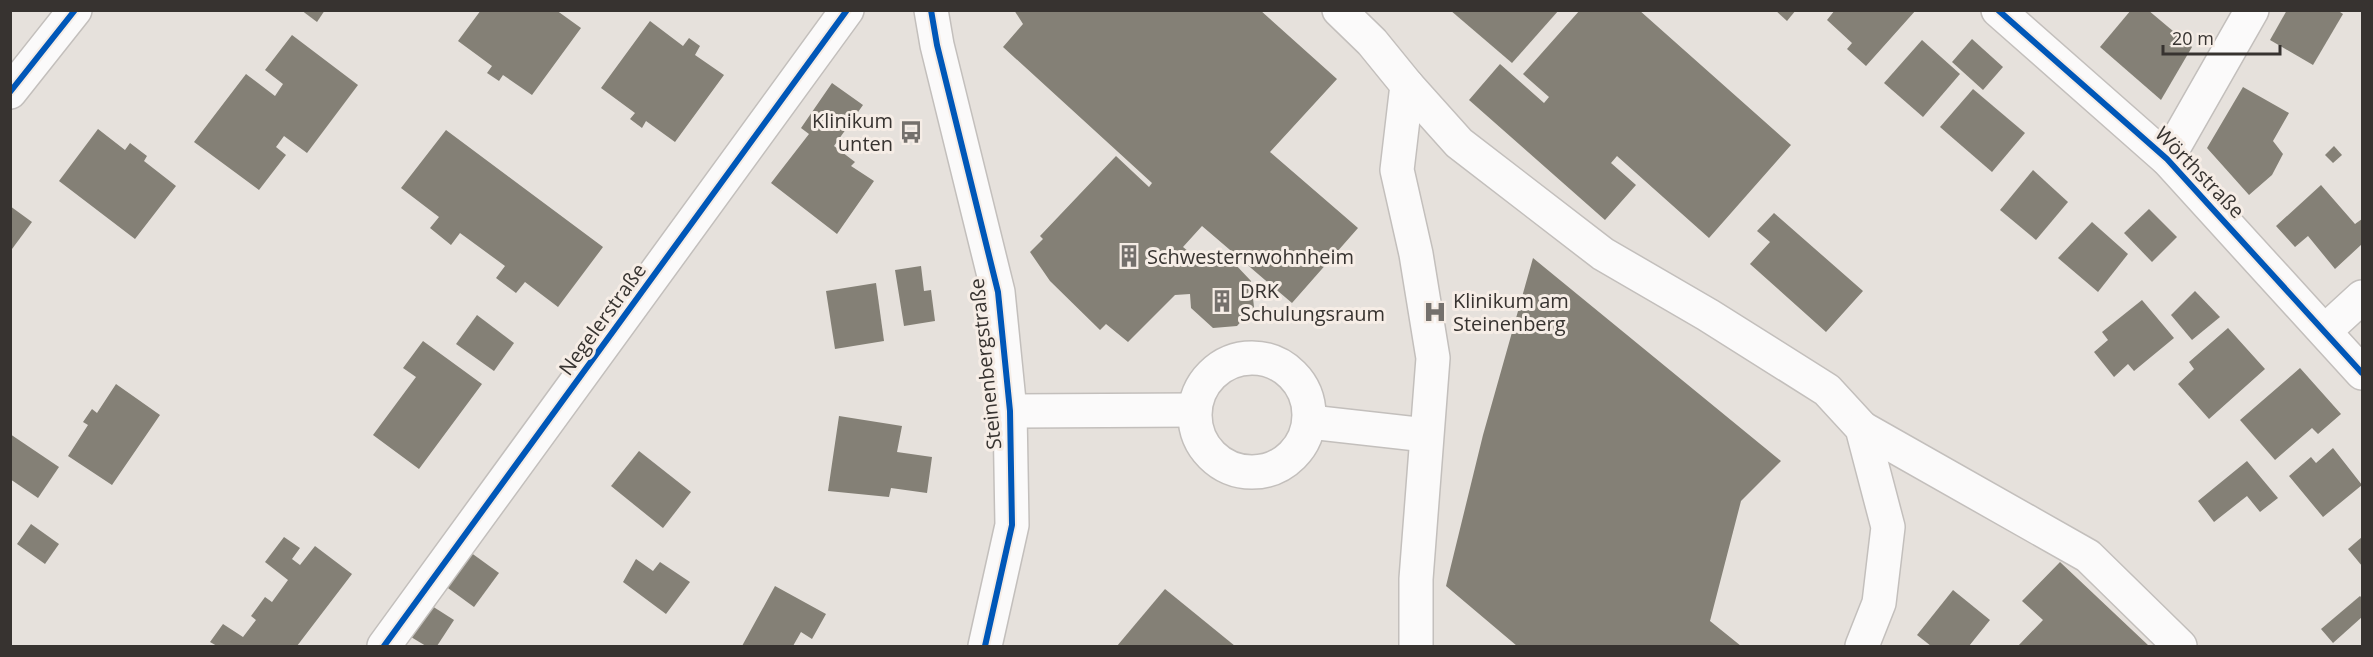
<svg xmlns="http://www.w3.org/2000/svg" width="2373" height="657" viewBox="0 0 2373 657" font-family="'Open Sans',sans-serif">
  <style>
    .building { fill: #848076 }
    .lines { fill: none; stroke-linecap: round; stroke-linejoin: round }
    .minor-casing { stroke: #c3bfbc; stroke-width: 36 }
    .minor { stroke: #fbfafa; stroke-width: 33 }
    .cycleway-casing { stroke: #f6ede6; stroke-width: 10 }
    .cycleway { stroke: #0057b8; stroke-width: 6 }
    .labels { text-anchor: middle; dominant-baseline: central; stroke-width: 6; stroke-linejoin: round; paint-order: stroke }
    .poi-label { font-size: 20px; fill: #373330; stroke: #f6ede6; text-anchor: start }
    .street-label { font-size: 20px; fill: #373330; stroke: #f6ede6 }
  </style>
  <rect width="100%" height="100%" fill="#e6e1dc"/>
  <!-- building -->
  <g class="building">
    <polygon points="301,10 325,10 317,22"/>
    <polygon points="481,10 556,10 581,28 532,95 503,75 499,81 487,73 492,66 458,41"/>
    <polygon points="1014,10 1260,10 1337,79 1270,152 1358,228 1292,303 1202,226 1183,247 1206,266 1234,263 1251,281 1254,307 1237,326 1213,328 1191,308 1190,294 1175,295 1128,342 1106,324 1100,330 1050,281 1030,252 1043,239 1040,236 1116,156 1149,187 1152,183 1003,47 1023,24"/>
    <polygon points="1450,10 1559,10 1512,63"/>
    <polygon points="1580,10 1639,10 1791,145 1709,238 1617,156 1611,163 1636,185 1605,220 1469,100 1500,64 1544,103 1549,97 1523,74"/>
    <polygon points="1775,10 1796,10 1787,21"/>
    <polygon points="1835,10 1916,10 1866,66 1847,49 1852,43 1827,20"/>
    <polygon points="2131,10 2148,10 2192,47 2161,100 2100,47"/>
    <polygon points="2287,10 2337,10 2343,14 2313,65 2270,40"/>
    <polygon points="650,21 683,46 689,38 700,46 695,55 724,75 675,142 646,121 642,128 630,119 635,113 601,88"/>
    <polygon points="292,35 358,85 307,153 284,136 276,147 286,155 259,190 194,142 246,74 275,96 283,84 265,70"/>
    <polygon points="1972,39 2003,67 1983,90 1952,62"/>
    <polygon points="1922,40 1960,74 1923,117 1884,83"/>
    <polygon points="832,83 863,105 834,146 855,162 851,166 874,181 837,234 771,183 809,134 801,128"/>
    <polygon points="2243,87 2289,113 2273,141 2283,154 2272,175 2249,195 2207,148"/>
    <polygon points="1973,89 2025,133 1992,172 1940,127"/>
    <polygon points="98,129 125,150 130,143 147,156 144,161 176,186 135,239 59,181"/>
    <polygon points="446,130 603,247 558,307 525,282 516,293 496,278 505,266 460,233 451,245 430,228 439,217 401,188"/>
    <polygon points="2334,146 2342,155 2333,163 2325,155"/>
    <polygon points="2033,170 2068,202 2036,240 2000,210"/>
    <polygon points="2321,185 2355,224 2362,219 2362,244 2335,269 2308,236 2295,247 2276,226"/>
    <polygon points="10,206 32,222 12,249 10,248"/>
    <polygon points="2149,209 2177,237 2152,262 2124,233"/>
    <polygon points="1774,213 1863,291 1826,332 1750,264 1770,242 1757,231"/>
    <polygon points="2092,222 2128,254 2098,292 2058,258"/>
    <polygon points="1533,258 1781,461 1741,501 1710,621 1741,646 1517,646 1446,586 1483,435"/>
    <polygon points="921,266 924,291 931,290 935,321 904,326 895,270"/>
    <polygon points="876,283 884,341 835,349 826,291"/>
    <polygon points="2195,291 2220,317 2192,340 2171,315"/>
    <polygon points="2142,300 2174,338 2134,371 2128,364 2114,377 2094,352 2108,340 2102,332"/>
    <polygon points="477,315 514,343 494,371 456,344"/>
    <polygon points="2228,328 2265,369 2209,419 2178,384 2194,369 2189,362"/>
    <polygon points="423,341 482,384 419,469 373,435 416,377 403,368"/>
    <polygon points="2300,368 2341,414 2318,434 2312,428 2275,460 2240,420"/>
    <polygon points="116,384 160,415 112,485 68,456 88,425 83,422 92,409 97,413"/>
    <polygon points="839,416 902,426 897,452 932,457 927,493 891,488 889,497 828,491"/>
    <polygon points="10,434 59,467 38,498 10,479"/>
    <polygon points="2333,448 2362,485 2323,517 2289,476 2311,457 2316,463"/>
    <polygon points="639,451 691,492 663,528 611,486"/>
    <polygon points="2247,461 2278,498 2260,512 2247,496 2214,522 2198,501"/>
    <polygon points="31,524 59,544 45,564 17,544"/>
    <polygon points="284,537 300,548 292,559 300,565 315,546 352,574 297,646 217,646 210,642 223,624 243,637 256,620 251,616 265,597 272,602 288,580 265,562"/>
    <polygon points="2362,537 2362,566 2348,549"/>
    <polygon points="470,552 499,573 474,607 437,580"/>
    <polygon points="636,559 653,571 660,562 690,582 666,614 623,582"/>
    <polygon points="2060,562 2149,646 2018,646 2043,620 2022,601"/>
    <polygon points="775,586 826,614 812,639 801,632 793,646 742,646"/>
    <polygon points="1165,589 1235,646 1117,646"/>
    <polygon points="1953,590 1990,620 1969,646 1931,646 1917,635"/>
    <polygon points="2360,596 2362,598 2362,617 2333,643 2321,629"/>
    <polygon points="421,599 454,620 437,646 426,646 401,631"/>
  </g>
  <g class="lines">
    <!-- minor casing -->
    <g class="minor-casing">
      <g id="minor">
        <polyline points="931,10 937,45 998,292 1010,411 1012,525 985,646"/>
        <polyline points="1339,10 1372,42 1407,85 1397,170 1416,254 1433,358 1416,579 1416,646"/>
        <polyline points="1998,10 2167,159 2362,373"/>
        <polyline points="1407,85 1459,143 1603,254 1708,315 1827,390 1862,428 1888,527 1879,603 1862,646"/>
        <polyline points="10,92 75,10"/>
        <polyline points="2167,159 2252,10"/>
        <polyline points="2326,330 2362,297"/>
        <circle cx="1252" cy="415" r="57"/>
        <polyline points="1010,411 1194,410"/>
        <polyline points="1310,422 1426,435"/>
        <polyline points="1862,428 2088,556 2180,646"/>
        <polyline points="384,646 847,10"/>
      </g>
    </g>
    <!-- minor -->
    <use href="#minor" class="minor"/>
    <!-- cycleway casing -->
    <g class="cycleway-casing">
      <g id="cycleway">
        <polyline points="931,10 937,45 998,292 1010,411 1012,525 985,646"/>
        <polyline points="1998,10 2167,159 2362,373"/>
        <polyline points="10,92 75,10"/>
        <polyline points="384,646 847,10"/>
      </g>
    </g>
    <!-- cycleway -->
    <use href="#cycleway" class="cycleway"/>
  </g>
  <!-- icons -->
  <defs>
    <g id="bus-bare" transform="scale(1.8)"><path d="M-5-6H5V4H4V6H2V4H-2V6H-4V4H-5ZM-3.5-4V0h7V-4ZM-3.5 1.2v1.5H-2V1.2ZM2 1.2v1.5H3.5V1.2Z" fill="#74706c" stroke="#f6ede6" stroke-width="2.5" paint-order="stroke"/></g>
    <g id="building-bare" transform="scale(1.8)"><path d="M-4-6H4V6H1V3H-1V6H-4ZM-2.5-4.3h1.7v1.8h-1.7ZM.8-4.3h1.7v1.8H.8ZM-2.5-1h1.7V.8h-1.7ZM.8-1h1.7V.8H.8Z" fill="#74706c" stroke="#f6ede6" stroke-width="2.5" paint-order="stroke"/></g>
    <g id="hospital-bare" transform="scale(1.8)"><path d="M-5-5h3v3.5h4V-5h3V5h-3V1.5h-4V5h-3Z" fill="#74706c" stroke="#f6ede6" stroke-width="2.5" paint-order="stroke"/></g>
  </defs>
  <g fill-rule="evenodd">
    <use href="#bus-bare" x="911" y="132"/>
    <use href="#building-bare" x="1129" y="256"/>
    <use href="#building-bare" x="1222" y="301"/>
    <use href="#hospital-bare" x="1435" y="312"/>
  </g>
  <g class="labels">
    <!-- poi labels -->
    <g class="poi-label">
      <text x="893" y="120" text-anchor="end">Klinikum<tspan x="893" dy="23">unten</tspan></text>
      <text x="1147" y="256">Schwesternwohnheim</text>
      <text x="1240" y="290">DRK<tspan x="1240" dy="23">Schulungsraum</tspan></text>
      <text x="1453" y="300">Klinikum am<tspan x="1453" dy="23">Steinenberg</tspan></text>
    </g>
    <!-- street labels -->
    <g class="street-label">
      <text transform="translate(2200 172) rotate(46)">Wörthstraße</text>
      <text transform="translate(602 319) rotate(-54)">Negelerstraße</text>
      <text transform="translate(985 364) rotate(-96)">Steinenbergstraße</text>
    </g>
  </g>
  <!-- border -->
  <rect width="2373" height="657" fill="none" stroke="#373330" stroke-width="24"/>
  <!-- scale -->
  <path d="M2163 45v9h117v-9" fill="none" stroke="#373330" stroke-width="3"/>
  <text x="2172" y="45" font-size="18" fill="#373330" stroke="#f6ede6" stroke-width="4.5" paint-order="stroke">20 m</text>
</svg>
